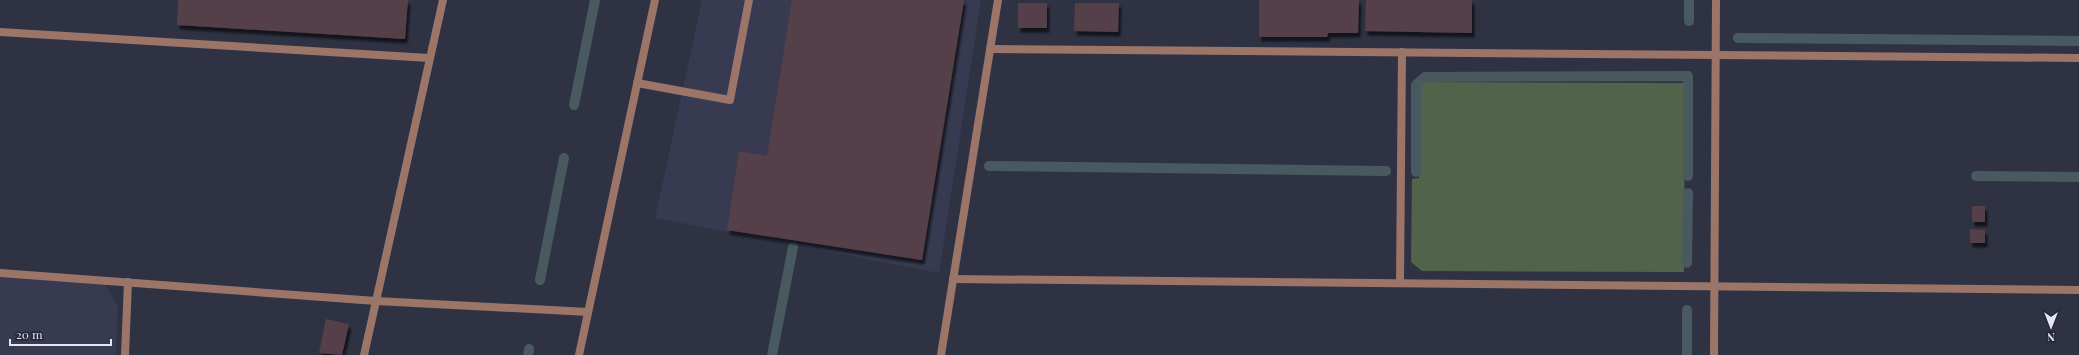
<svg xmlns="http://www.w3.org/2000/svg" width="2079" height="355" viewBox="0 0 2079 355" font-family="'Playfair Display',serif">
  <style>
    .built { fill: #373a51 }
    .green { fill: #51644b }
    .lines { fill: none; stroke-linecap: round; stroke-linejoin: round }
    .stream { stroke: #48595f; stroke-width: 10 }
    .building { fill: #544049; filter: url(#shadow) }
    .service { stroke: #9a7568; stroke-width: 8 }
    .minor { stroke: #9a7568; stroke-width: 8 }
    .tertiary { stroke: #9a7568; stroke-width: 8 }
  </style>
  <defs>
    <filter id="shadow"><feDropShadow dx="2.5" dy="4.5" stdDeviation="1" flood-color="#0009"/></filter>
  </defs>
  <rect width="100%" height="100%" fill="#2f3243"/>
  <!-- built -->
  <g class="built">
    <polygon points="702,0 981,0 939,273 655,218"/>
    <polygon points="0,276 104,283 118,306 116,355 0,355"/>
  </g>
  <!-- green -->
  <polygon class="green" points="1422,82 1685,83 1684,272 1422,271 1411,262 1412,179 1419,178 1420,84"/>
  <g class="lines">
    <!-- stream -->
    <g class="stream">
      <polyline points="1689,21 1689,0"/>
      <polyline points="1738,38 2079,41"/>
      <polyline points="574,105 595,0"/>
      <polyline points="989,166 1386,171"/>
      <polyline points="1416,172 1416,85 1425,77 1688,76 1688,176"/>
      <polyline points="1976,176 2079,177"/>
      <polyline points="1687,263 1688,193"/>
      <polyline points="540,280 564,158"/>
      <polyline points="528,355 529,349"/>
      <polyline points="772,355 793,247"/>
      <polyline points="1687,355 1687,310"/>
    </g>
  </g>
  <!-- building -->
  <g class="building">
    <polygon points="178,0 408,0 405,39 177,25"/>
    <polygon points="792,0 964,0 922,260 727,230 739,151 767,156"/>
    <polygon points="1259,0 1359,0 1358,33 1328,33 1327,37 1259,37"/>
    <polygon points="1366,0 1472,0 1472,33 1365,31"/>
    <rect x="1018" y="3" width="29" height="25"/>
    <polygon points="1075,3 1119,3 1118,32 1074,31"/>
    <rect x="1972" y="206" width="13" height="16"/>
    <polygon points="1970,229 1985,230 1985,243 1970,243"/>
    <polygon points="326,319 349,324 342,355 319,353"/>
  </g>
  <g class="lines">
    <!-- service -->
    <polyline class="service" points="637,83 730,100 749,0"/>
    <!-- minor -->
    <g class="minor">
      <polyline points="0,32 429,58"/>
      <polyline points="990,49 2079,58"/>
      <polyline points="0,273 376,301 588,312"/>
      <polyline points="953,279 2079,290"/>
      <polyline points="1400,283 1402,52"/>
      <polyline points="125,355 128,282"/>
      <polyline points="364,355 443,0"/>
      <polyline points="941,355 998,0"/>
      <polyline points="1714,355 1716,0"/>
    </g>
    <!-- tertiary -->
    <polyline class="tertiary" points="579,355 655,0"/>
  </g>
  <!-- north arrow -->
  <g transform="translate(2051 327) rotate(180)" stroke="#252838" stroke-width="3" paint-order="stroke">
  <path d="M0-3L7 15L0 10L-7 15Z" fill="#e4e6f1"/>
  <text y="-6" font-size="11" font-weight="bold" text-anchor="middle" fill="#e4e6f1">N</text>
  </g>
  <!-- scale -->
  <path d="M10 339v6h101v-6" fill="none" stroke="#e4e6f1" stroke-width="2"/>
  <text x="16" y="339" font-size="12" fill="#e4e6f1" stroke="#252838" stroke-width="3" paint-order="stroke">20 m</text>
</svg>
